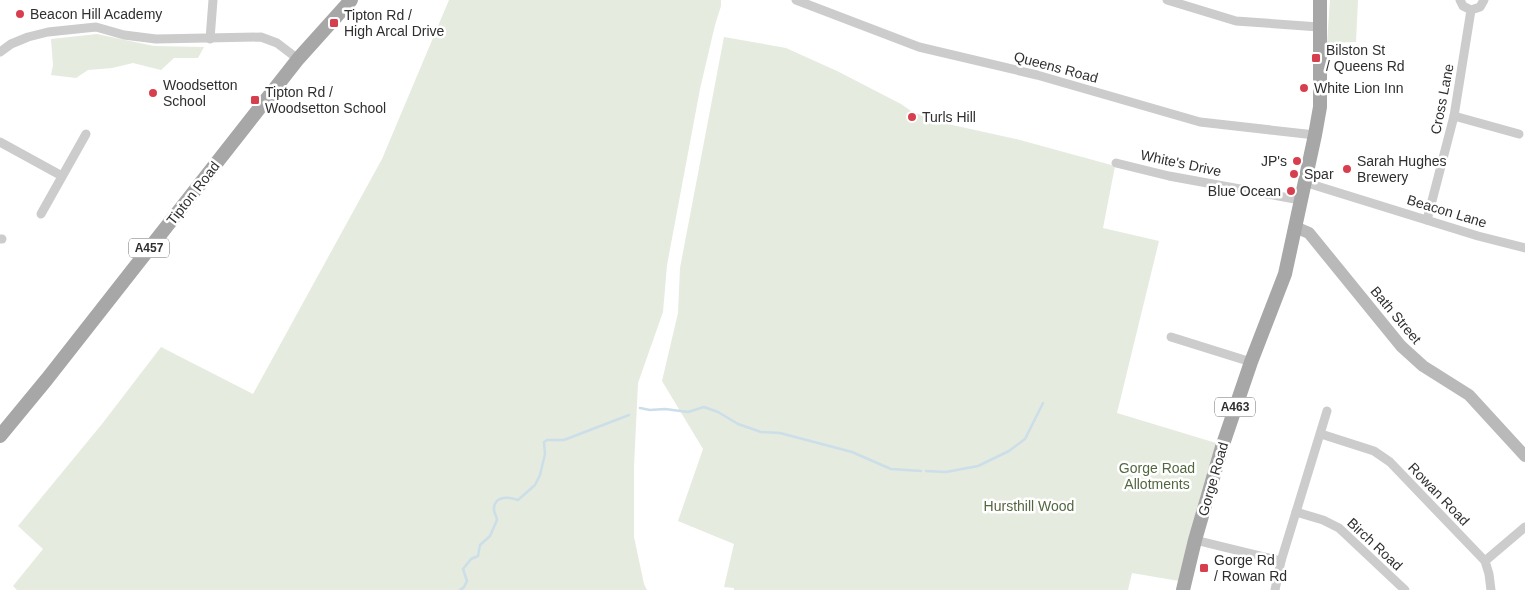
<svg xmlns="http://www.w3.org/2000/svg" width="1525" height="590" viewBox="0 0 1525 590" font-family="Helvetica,sans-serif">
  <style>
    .green { fill: #e5ebde }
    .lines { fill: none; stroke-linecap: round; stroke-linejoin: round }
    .stream { stroke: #cbdee9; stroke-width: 2.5 }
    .street { stroke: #ccc; stroke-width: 9 }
    .secondary { stroke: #b9b9b9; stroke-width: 12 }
    .primary { stroke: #a7a7a7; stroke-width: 14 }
    .poi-dot { fill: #d73f4e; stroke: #fff; stroke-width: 2 }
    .labels { text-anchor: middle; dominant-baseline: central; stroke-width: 5; stroke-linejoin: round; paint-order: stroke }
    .shield { fill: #fff; stroke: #6d6d6d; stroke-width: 1 }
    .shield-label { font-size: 12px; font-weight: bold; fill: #2f2f2f }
    .poi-label { font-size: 14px; fill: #2f2f2f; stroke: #fff; text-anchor: start }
    .street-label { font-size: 14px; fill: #2f2f2f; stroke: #fff }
    .park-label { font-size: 14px; fill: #53673f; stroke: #fff }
  </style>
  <rect width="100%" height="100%" fill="#fff"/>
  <!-- green -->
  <g class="green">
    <polygon points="449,0 721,0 721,6 715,25 700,89 667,265 663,312 638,383 634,466 634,537 644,584 647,590 17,590 13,586 43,549 18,526 102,424 161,347 253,394 382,159"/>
    <polygon points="1330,0 1358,0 1356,42 1327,43"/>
    <polygon points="97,34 154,46 204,47 198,58 174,58 161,70 133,63 112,68 88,70 76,78 51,75 53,65 51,39"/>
    <polygon points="724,37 786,48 837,71 901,104 911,111 926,117 948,124 1020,140 1115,166 1103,228 1159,241 1117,413 1216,443 1179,581 1132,573 1128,590 734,590 734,588 724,587 734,544 678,521 703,449 662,381 678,313 680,268"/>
  </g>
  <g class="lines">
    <!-- stream -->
    <g class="stream">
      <polyline points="640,408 650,410 665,409 688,412 704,407 718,412 738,424 761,432 780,433 852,452 891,469 921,471"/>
      <polyline points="926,471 946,472 978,466 1009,451 1025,439 1043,403"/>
      <path d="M460,590l4,-3 3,-6 -4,-12 8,-10 7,-3 2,-11 10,-9 7,-16c0,-4 -4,-8 -3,-12 1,-13 16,-11 24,-8l17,-15 5,-10 5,-21 -1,-12 3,-2h17l65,-25"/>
    </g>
    <!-- street -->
    <g class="street">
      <polyline points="796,0 919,47 1037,75 1200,122 1315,135"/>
      <polyline points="1167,0 1236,21 1319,27"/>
      <polyline points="1460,0 1463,6 1471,10 1480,7 1484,0"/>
      <polyline points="210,39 213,0"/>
      <polyline points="0,52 11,44 28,37 48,32 96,27 124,35 156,39 261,37 277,43 298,59"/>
      <polyline points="1454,116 1519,134"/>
      <polyline points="0,142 62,176"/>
      <polyline points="1116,163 1169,176 1300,200"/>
      <polyline points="1304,182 1478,236 1525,248"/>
      <polyline points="41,214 86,134"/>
      <polyline points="1427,220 1454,116 1471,10"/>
      <polyline points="0,239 2,239"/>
      <polyline points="1171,337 1251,362"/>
      <polyline points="1321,434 1374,451 1390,462 1485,561 1489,574 1491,590"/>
      <polyline points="1296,512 1323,520 1339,528 1405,590"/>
      <polyline points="1195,540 1281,561"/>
      <polyline points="1485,561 1525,527"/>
      <polyline points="1275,590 1281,561 1327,411"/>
    </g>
    <!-- secondary -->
    <polyline class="secondary" points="1295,227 1309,233 1401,346 1423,366 1469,395 1525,456"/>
    <!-- primary -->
    <g class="primary">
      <polyline points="0,436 47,379 298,59 351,0"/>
      <polyline points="1183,590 1195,540 1222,447 1251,362 1285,274 1315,135 1320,107 1320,0"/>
    </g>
  </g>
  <!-- markers -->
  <g class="poi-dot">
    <circle cx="20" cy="14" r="5"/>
    <rect x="329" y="18" width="10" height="10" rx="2.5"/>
    <rect x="1311" y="53" width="10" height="10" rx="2.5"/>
    <circle cx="1304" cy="88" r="5"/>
    <circle cx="153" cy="93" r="5"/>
    <rect x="250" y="95" width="10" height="10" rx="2.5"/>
    <circle cx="912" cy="117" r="5"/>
    <circle cx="1297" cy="161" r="5"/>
    <circle cx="1347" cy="169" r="5"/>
    <circle cx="1294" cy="174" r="5"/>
    <circle cx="1291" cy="191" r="5"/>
    <rect x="1199" y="563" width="10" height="10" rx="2.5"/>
  </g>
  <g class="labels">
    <!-- shield labels -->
    <g class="shield">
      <rect x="129" y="238.5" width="40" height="19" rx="4"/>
      <rect x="1215" y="397.5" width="40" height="19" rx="4"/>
    </g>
    <g class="shield-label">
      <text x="149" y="248">A457</text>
      <text x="1235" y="407">A463</text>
    </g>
    <!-- poi labels -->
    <g class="poi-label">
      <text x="30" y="14">Beacon Hill Academy</text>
      <text x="344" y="15">Tipton Rd /<tspan x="344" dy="16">High Arcal Drive</tspan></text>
      <text x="1326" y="50">Bilston St<tspan x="1326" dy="16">/ Queens Rd</tspan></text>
      <text x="163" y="85">Woodsetton<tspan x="163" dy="16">School</tspan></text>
      <text x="1314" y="88">White Lion Inn</text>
      <text x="265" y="92">Tipton Rd /<tspan x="265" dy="16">Woodsetton School</tspan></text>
      <text x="922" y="117">Turls Hill</text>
      <text x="1287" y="161" text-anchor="end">JP's</text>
      <text x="1357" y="161">Sarah Hughes<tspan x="1357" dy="16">Brewery</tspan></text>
      <text x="1304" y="174">Spar</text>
      <text x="1281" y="191" text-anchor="end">Blue Ocean</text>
      <text x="1214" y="560">Gorge Rd<tspan x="1214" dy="16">/ Rowan Rd</tspan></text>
    </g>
    <!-- street labels -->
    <g class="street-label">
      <text transform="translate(1056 67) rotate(15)">Queens Road</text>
      <text transform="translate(1442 99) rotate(-79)">Cross Lane</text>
      <text transform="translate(1181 163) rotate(12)">White's Drive</text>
      <text transform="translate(193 193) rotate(-52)">Tipton Road</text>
      <text transform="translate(1447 211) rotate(17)">Beacon Lane</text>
      <text transform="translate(1396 315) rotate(50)">Bath Street</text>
      <text transform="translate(1213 479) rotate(-74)">Gorge Road</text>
      <text transform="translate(1439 494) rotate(46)">Rowan Road</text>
      <text transform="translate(1375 544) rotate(43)">Birch Road</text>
    </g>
    <!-- park labels -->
    <g class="park-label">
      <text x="1157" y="468">Gorge Road<tspan x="1157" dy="16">Allotments</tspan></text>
      <text x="1029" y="506">Hursthill Wood</text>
    </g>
  </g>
</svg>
